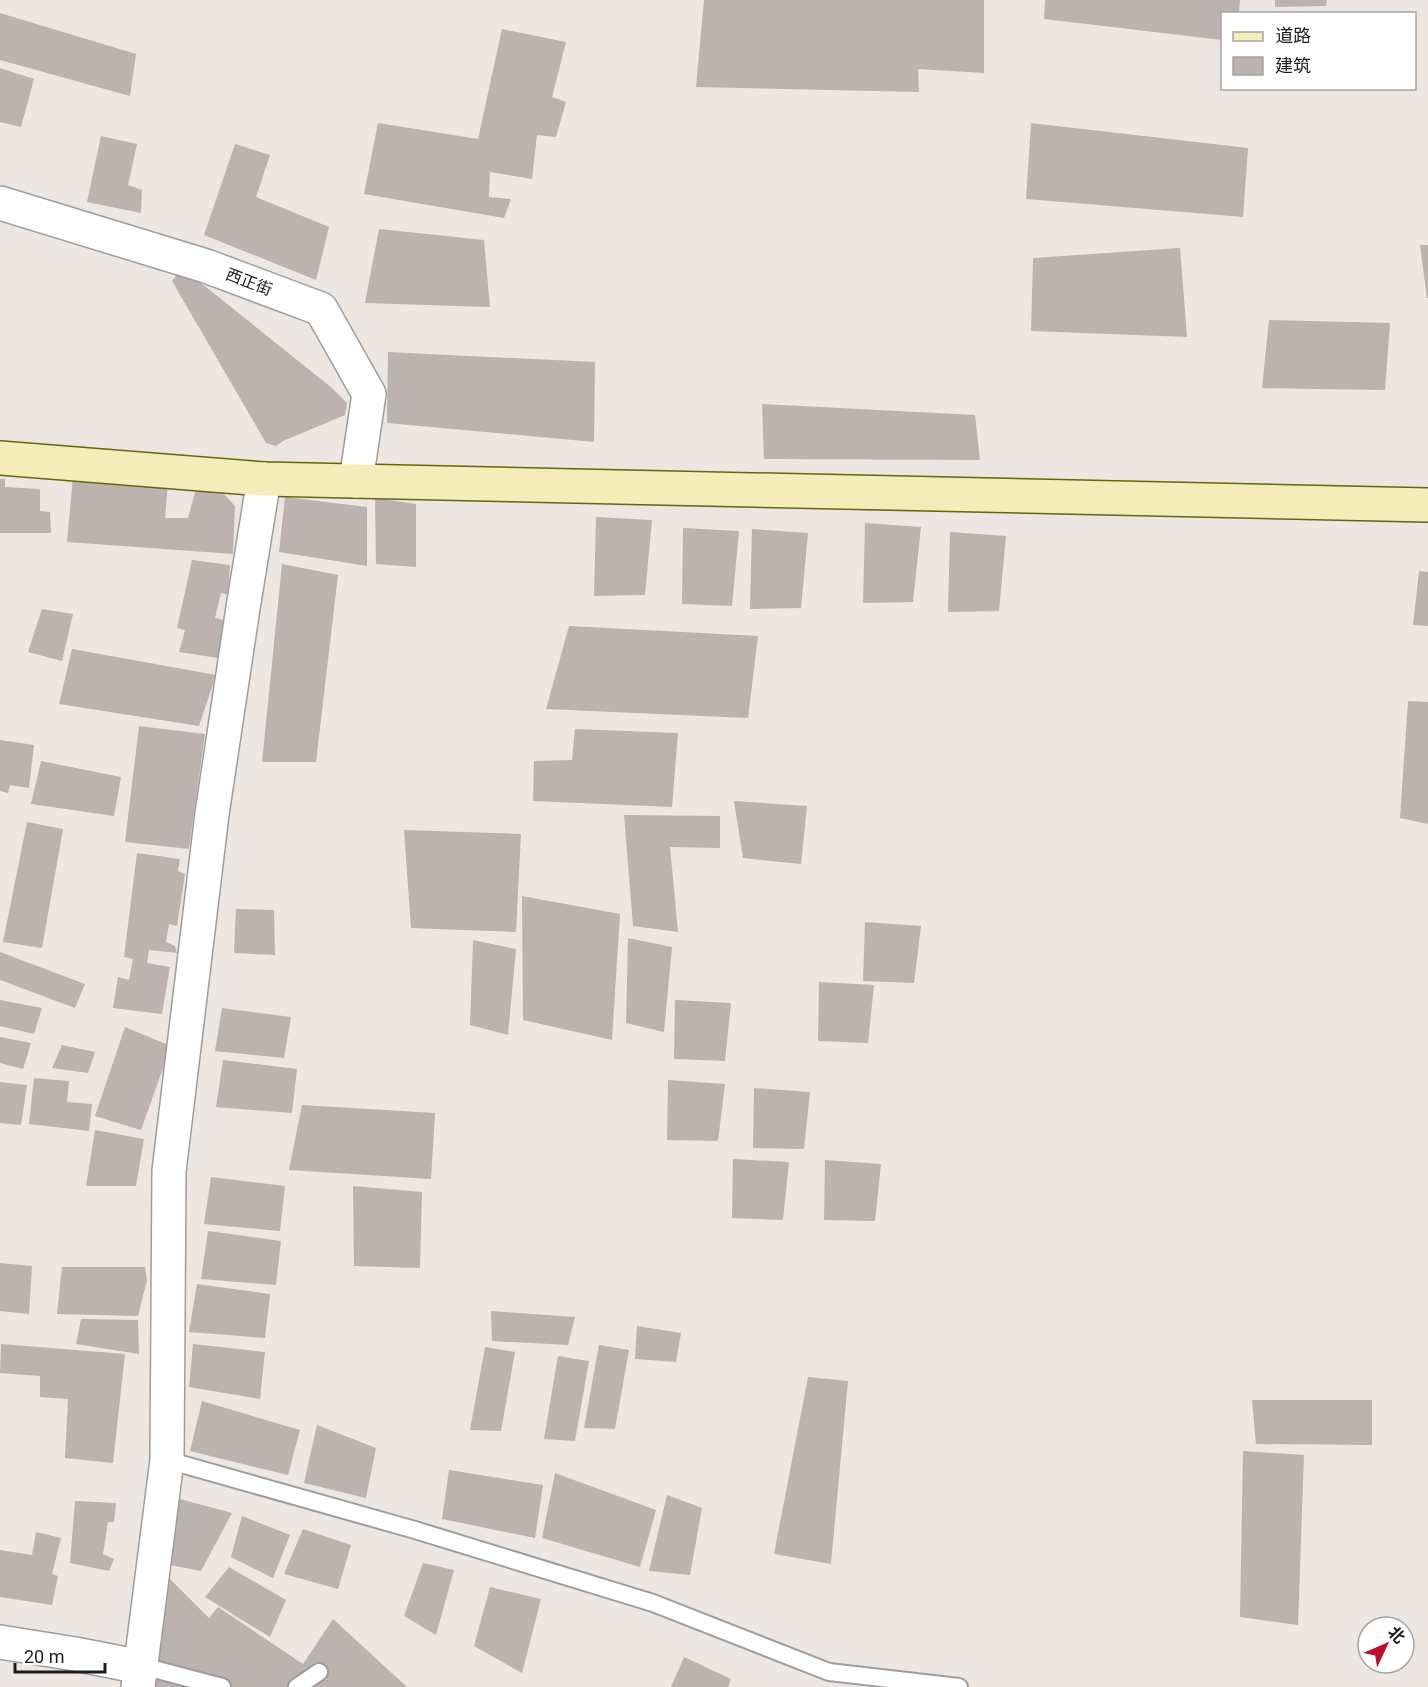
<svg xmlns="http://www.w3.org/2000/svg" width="1428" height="1687" viewBox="0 0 1428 1687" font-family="Roboto,'Noto Sans SC',sans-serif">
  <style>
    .building { fill: #bcb2af }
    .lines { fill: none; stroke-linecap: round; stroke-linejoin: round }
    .service-casing { stroke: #9d9d9d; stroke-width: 20 }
    .tertiary-casing { stroke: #9d9d9d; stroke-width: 36 }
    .secondary-casing { stroke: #68630d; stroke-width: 36 }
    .service { stroke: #fff; stroke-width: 16 }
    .tertiary { stroke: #fff; stroke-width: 33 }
    .secondary { stroke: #f4edb9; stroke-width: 33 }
    .labels { text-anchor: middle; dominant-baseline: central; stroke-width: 4.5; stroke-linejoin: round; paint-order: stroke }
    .street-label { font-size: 16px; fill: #1c1c1c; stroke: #fff }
  </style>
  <rect width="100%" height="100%" fill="#ece7e2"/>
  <!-- building -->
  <g class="building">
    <polygon points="704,0 984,0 984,73 918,69 919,92 696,87"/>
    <polygon points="1045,0 1240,0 1239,14 1222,14 1222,40 1044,19"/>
    <polygon points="1275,0 1327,0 1326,6 1275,7"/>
    <polygon points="0,13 136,54 130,96 0,60"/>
    <polygon points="502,29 566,42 552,97 566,102 556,137 537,135 532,179 490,172 489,197 511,199 504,218 364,194 378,123 478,139"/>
    <polygon points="0,68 34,79 21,127 0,122"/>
    <polygon points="1031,123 1248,148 1243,217 1026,199"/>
    <polygon points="101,136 137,144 128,185 142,190 141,213 87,202"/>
    <polygon points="235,144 270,155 256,197 329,227 316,280 204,235"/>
    <polygon points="379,229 484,240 490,307 365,303"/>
    <polygon points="1420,245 1428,245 1428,298 1427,298"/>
    <polygon points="1180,248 1187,337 1031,331 1033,258"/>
    <polygon points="178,273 187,274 201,283 332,388 347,403 345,415 283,441 276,446 266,443 172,281"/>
    <polygon points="1269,320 1390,323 1385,390 1262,388"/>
    <polygon points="388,352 595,362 594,442 387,423"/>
    <polygon points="762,404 975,415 980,460 764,459"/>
    <polygon points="73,477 168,483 165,518 188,518 196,489 220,490 235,506 233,554 67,542"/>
    <polygon points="0,479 5,479 5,487 40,489 40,511 50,512 51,533 0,533"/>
    <polygon points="285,497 367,507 367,566 279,552"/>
    <polygon points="375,498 416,504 416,567 376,564"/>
    <polygon points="596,517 652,520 645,595 594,596"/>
    <polygon points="865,523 921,527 913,602 863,603"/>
    <polygon points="683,528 739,531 732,606 682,604"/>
    <polygon points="752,529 808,533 801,608 750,609"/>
    <polygon points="950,532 1006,536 999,611 948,612"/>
    <polygon points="192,560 230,565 228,595 221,593 215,618 224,620 218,658 179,652 185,630 177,628"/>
    <polygon points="282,564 338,575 316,762 262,762"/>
    <polygon points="1419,571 1428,572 1428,626 1413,625"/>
    <polygon points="42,609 73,614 62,661 28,652"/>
    <polygon points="569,626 758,636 748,718 546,709"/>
    <polygon points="72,649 216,675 199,726 59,704"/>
    <polygon points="1408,701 1428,702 1428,824 1400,818"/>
    <polygon points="139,726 205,734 189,849 125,842"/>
    <polygon points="575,729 678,733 672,807 533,801 534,761 572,760"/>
    <polygon points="0,740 34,745 29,788 10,785 8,793 0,791"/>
    <polygon points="41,761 121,777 114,816 31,804"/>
    <polygon points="734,801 807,806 801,864 743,858"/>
    <polygon points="624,815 720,816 720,848 670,847 678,932 633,926"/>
    <polygon points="27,822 63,829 42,948 3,942"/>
    <polygon points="404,830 521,834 516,932 411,928"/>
    <polygon points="137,853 180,859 178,871 185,874 177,926 169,924 166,942 175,946 177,953 149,950 147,963 170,967 162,1014 113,1008 118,977 129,980 133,959 124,957"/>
    <polygon points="522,896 620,914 612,1040 523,1020"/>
    <polygon points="236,909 274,910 275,955 234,953"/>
    <polygon points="865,922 921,926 914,983 863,981"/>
    <polygon points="628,938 672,947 664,1032 626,1023"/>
    <polygon points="473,940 516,949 508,1035 470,1025"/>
    <polygon points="0,952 85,984 75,1008 0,980"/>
    <polygon points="819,982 874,985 868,1043 818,1041"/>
    <polygon points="0,1000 42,1008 34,1034 0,1026"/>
    <polygon points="675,1000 731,1003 725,1061 674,1059"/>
    <polygon points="222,1008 291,1017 284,1058 215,1051"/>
    <polygon points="125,1027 171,1046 141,1130 95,1116"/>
    <polygon points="0,1037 31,1043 23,1069 0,1063"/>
    <polygon points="62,1045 95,1052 88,1073 52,1068"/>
    <polygon points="223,1060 297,1069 292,1113 216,1107"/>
    <polygon points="34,1078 69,1081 67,1102 92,1104 89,1131 29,1124"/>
    <polygon points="668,1080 725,1084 718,1141 667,1140"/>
    <polygon points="0,1082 27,1085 21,1125 0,1123"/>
    <polygon points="754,1088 810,1092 804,1149 753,1148"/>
    <polygon points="302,1105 435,1113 431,1179 289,1170"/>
    <polygon points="95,1130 144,1139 136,1186 86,1186"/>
    <polygon points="733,1159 789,1162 783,1220 732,1218"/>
    <polygon points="825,1160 881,1164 875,1221 824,1220"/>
    <polygon points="211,1177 285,1186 280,1231 204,1224"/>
    <polygon points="353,1186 422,1192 420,1268 354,1266"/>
    <polygon points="208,1231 281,1241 276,1285 201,1279"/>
    <polygon points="0,1263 32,1266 29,1314 0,1311"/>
    <polygon points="62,1267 145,1267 147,1280 138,1316 57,1314"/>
    <polygon points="197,1284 270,1294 265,1338 189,1332"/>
    <polygon points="491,1311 575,1317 568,1345 492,1341"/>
    <polygon points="81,1319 138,1320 139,1354 76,1344"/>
    <polygon points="637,1326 681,1333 676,1362 635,1359"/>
    <polygon points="1,1344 125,1354 113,1463 65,1458 68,1399 40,1397 40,1376 0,1373"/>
    <polygon points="193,1344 265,1352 260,1399 189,1387"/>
    <polygon points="599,1345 629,1350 615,1429 584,1428"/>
    <polygon points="485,1347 515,1352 501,1431 470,1430"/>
    <polygon points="558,1356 589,1361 575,1441 544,1439"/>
    <polygon points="808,1377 848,1381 831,1564 774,1554"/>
    <polygon points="1252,1400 1372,1400 1372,1445 1256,1444"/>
    <polygon points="202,1401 300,1430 288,1475 190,1451"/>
    <polygon points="317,1425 376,1448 366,1498 304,1483"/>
    <polygon points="1243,1451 1304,1455 1298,1625 1240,1617"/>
    <polygon points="449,1470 543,1485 535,1538 442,1519"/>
    <polygon points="555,1473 656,1510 640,1567 542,1538"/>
    <polygon points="667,1495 702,1508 690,1575 649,1571"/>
    <polygon points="169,1496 232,1513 201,1571 159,1563"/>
    <polygon points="75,1501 116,1503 114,1522 108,1522 103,1554 114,1559 109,1571 70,1563"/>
    <polygon points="242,1516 290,1535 273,1578 231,1557"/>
    <polygon points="303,1529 351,1545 338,1589 284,1574"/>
    <polygon points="36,1532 61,1538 52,1574 58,1576 52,1605 0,1597 0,1550 32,1555"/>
    <polygon points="423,1563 454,1570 436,1635 404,1616"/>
    <polygon points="229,1567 286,1600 270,1637 205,1597"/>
    <polygon points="167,1576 209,1618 218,1607 303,1664 333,1619 407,1687 147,1687"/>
    <polygon points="490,1587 541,1599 522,1673 474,1646"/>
    <polygon points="684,1657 731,1679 728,1687 671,1687"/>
  </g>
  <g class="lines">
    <!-- service casing -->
    <g class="service-casing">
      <g id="service">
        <polyline points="167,1460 415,1530 653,1603 829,1672 959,1687"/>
        <polyline points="141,1667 150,1668 222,1687"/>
        <polyline points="297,1687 319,1672"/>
      </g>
    </g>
    <!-- tertiary casing -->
    <g class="tertiary-casing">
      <g id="tertiary">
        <polyline points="0,203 206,266 321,309 369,394 356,481"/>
        <polyline points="0,1642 75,1654 141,1667"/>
        <polyline points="138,1687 167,1460 169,1171 212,814 243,608 264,479"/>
      </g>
    </g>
    <!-- secondary casing -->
    <g class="secondary-casing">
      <polyline id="secondary" points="0,458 264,479 1428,505"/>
    </g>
    <!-- service -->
    <use href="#service" class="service"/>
    <!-- tertiary -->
    <use href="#tertiary" class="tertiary"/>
    <!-- secondary -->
    <use href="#secondary" class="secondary"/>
  </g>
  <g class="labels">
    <!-- street labels -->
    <g class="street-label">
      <text transform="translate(249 282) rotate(21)">西正街</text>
    </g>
  </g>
  <!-- legend -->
  <rect x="1221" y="12" width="195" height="78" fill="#ffffff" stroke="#a4a4a4" stroke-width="1.5"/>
  <rect x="1233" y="32" width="30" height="9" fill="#f4edb9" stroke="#a4a4a4" stroke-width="1.5"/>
  <text x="1275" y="42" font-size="18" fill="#1c1c1c">道路</text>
  <rect x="1233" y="57" width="30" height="18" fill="#bcb2af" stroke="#a4a4a4" stroke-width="1.5"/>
  <text x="1275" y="72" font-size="18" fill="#1c1c1c">建筑</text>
  <!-- north arrow -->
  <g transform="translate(1386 1645) rotate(46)"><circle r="28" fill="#ffffff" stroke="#a4a4a4" stroke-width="1.5"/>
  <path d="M0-4.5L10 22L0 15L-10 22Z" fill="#b80f2b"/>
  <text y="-9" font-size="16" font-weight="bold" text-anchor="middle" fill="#1c1c1c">北</text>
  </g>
  <!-- scale -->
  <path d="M15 1663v9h90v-9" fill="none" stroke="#1c1c1c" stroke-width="3"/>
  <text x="24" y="1663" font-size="18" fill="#1c1c1c" stroke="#ffffff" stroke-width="4.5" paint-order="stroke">20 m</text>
</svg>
